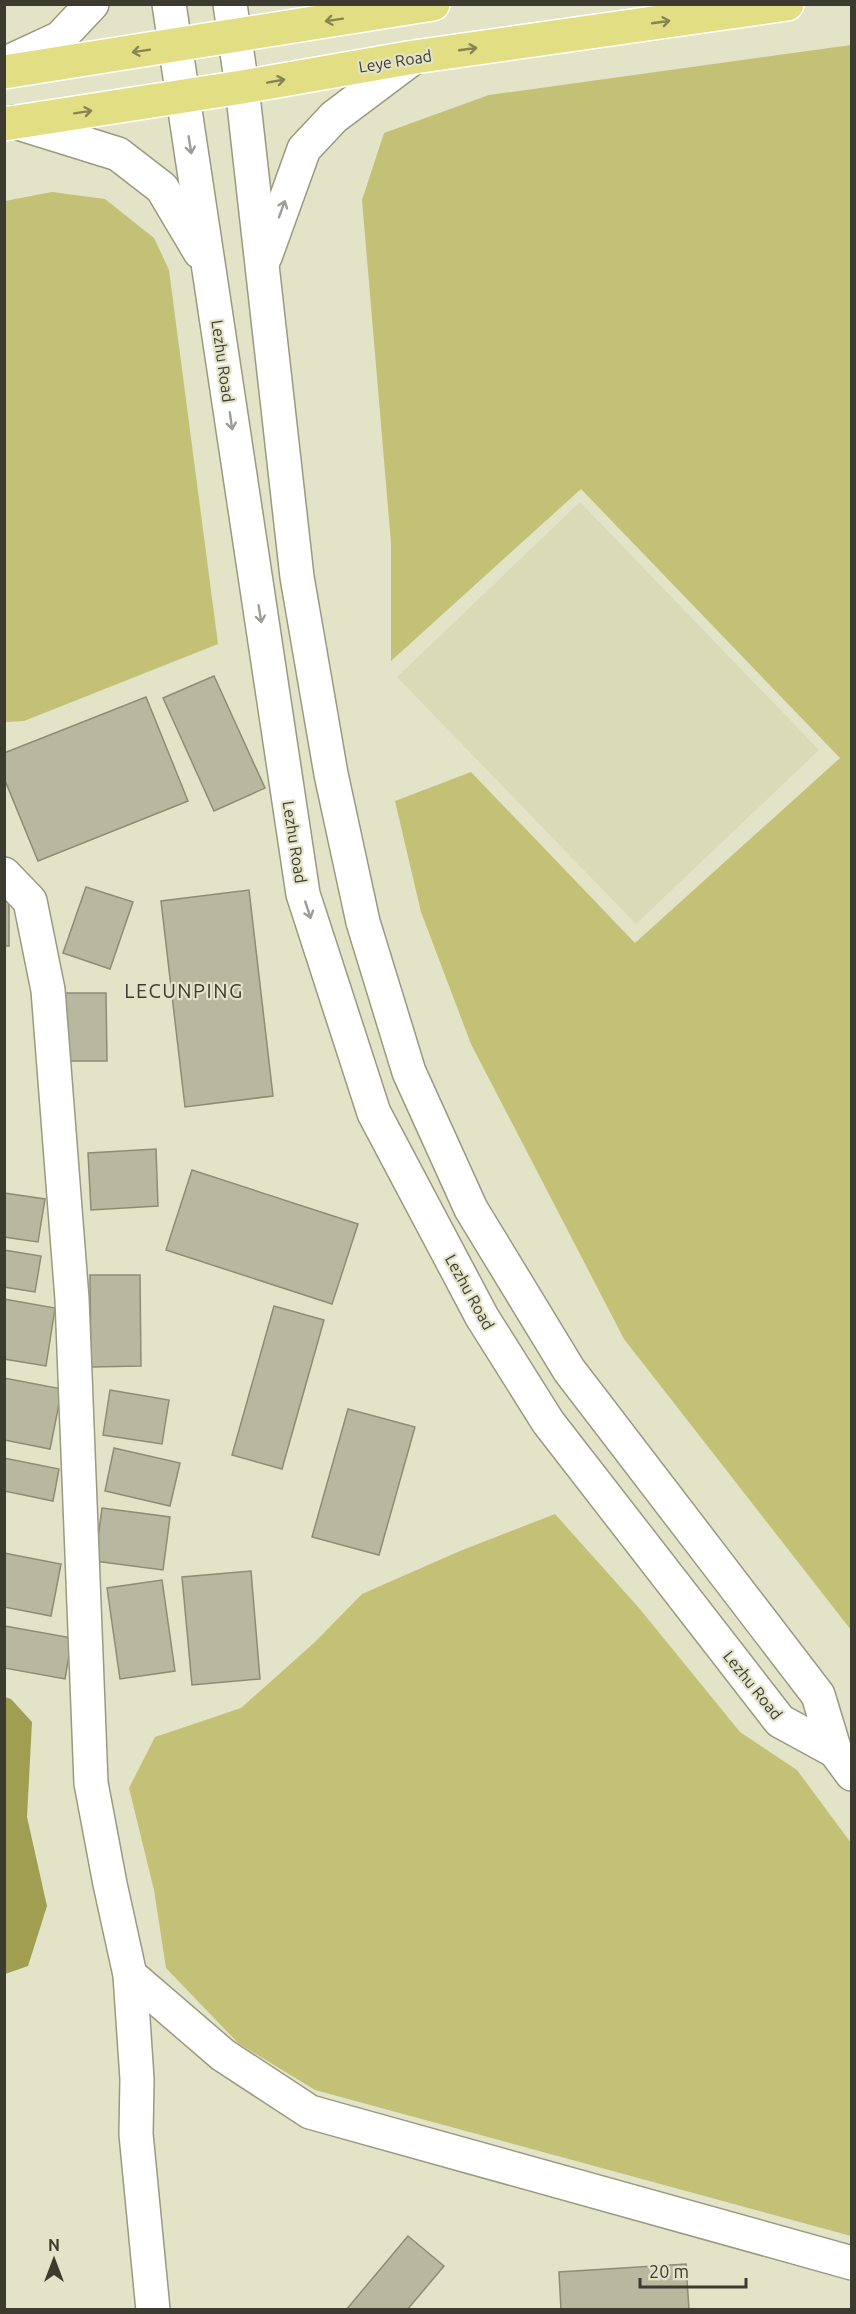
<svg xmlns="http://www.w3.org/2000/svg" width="856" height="2314" viewBox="0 0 856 2314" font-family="Ubuntu,sans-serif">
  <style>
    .built { fill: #dadab7 }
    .green { fill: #c3c176 }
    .water { fill: #a09e50 }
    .building { fill: #b8b89e; stroke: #8e8d74; stroke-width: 1.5 }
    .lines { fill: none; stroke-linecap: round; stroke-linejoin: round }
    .minor-casing { stroke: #9a9a80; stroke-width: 36 }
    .major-casing { stroke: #fff; stroke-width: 36 }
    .minor { stroke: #fff; stroke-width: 33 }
    .major { stroke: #e2de83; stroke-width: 33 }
    .oneway { stroke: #868455 }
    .oneway2 { stroke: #9d9d98 }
    .labels { text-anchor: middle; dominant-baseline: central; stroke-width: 4.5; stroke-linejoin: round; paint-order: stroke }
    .street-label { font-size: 16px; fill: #3b3b30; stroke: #e3e3c8 }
    .quarter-label { font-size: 20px; letter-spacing: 1.5px; fill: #3b3b30; stroke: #e3e3c8 }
  </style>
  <rect width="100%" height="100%" fill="#e3e3c8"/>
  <!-- built -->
  <polygon class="built" points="580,502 819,750 636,924 397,677"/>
  <!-- green -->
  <g class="green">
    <polygon points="851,45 852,45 851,1630 624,1339 471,1044 421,912 395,801 471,772 635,943 840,758 581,489 391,661 391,543 362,200 384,133 489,95"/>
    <polygon points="52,192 105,199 154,238 169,270 218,644 24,721 5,722 5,201"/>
    <polygon points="555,1514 639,1608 740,1732 797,1770 851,1843 851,2236 315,2090 238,2043 166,1968 154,1890 129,1788 155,1737 241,1708 315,1642 362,1594 460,1551"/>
  </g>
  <!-- water -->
  <polygon class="water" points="5,1697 11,1699 32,1722 27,1817 47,1906 28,1966 5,1974"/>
  <!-- building -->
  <g class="building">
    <polygon points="214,676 265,788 214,811 163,698"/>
    <polygon points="146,697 188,801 38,861 4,778 4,753"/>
    <polygon points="86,887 133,902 110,969 63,953"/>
    <polygon points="249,890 273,1096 185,1107 161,901"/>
    <rect x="4" y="898" width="5" height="48"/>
    <polygon points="62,993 106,993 107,1061 63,1061"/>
    <polygon points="156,1149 158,1206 91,1210 88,1153"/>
    <polygon points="192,1170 358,1224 332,1304 166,1250"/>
    <polygon points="4,1193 45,1199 38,1242 4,1237"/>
    <polygon points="4,1250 41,1256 35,1292 4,1287"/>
    <polygon points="90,1275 140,1275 141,1366 91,1367"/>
    <polygon points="4,1299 55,1308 46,1366 4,1359"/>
    <polygon points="274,1306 324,1320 282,1469 232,1455"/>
    <polygon points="4,1378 62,1389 50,1449 4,1440"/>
    <polygon points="110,1390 169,1400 162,1444 103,1435"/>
    <polygon points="348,1409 415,1427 379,1555 312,1537"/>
    <polygon points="114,1448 180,1463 170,1506 105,1491"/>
    <polygon points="4,1458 59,1469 53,1501 4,1491"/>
    <polygon points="102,1508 170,1517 163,1570 95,1561"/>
    <polygon points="4,1553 61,1564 51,1616 4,1607"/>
    <polygon points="251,1571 260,1679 192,1685 182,1577"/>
    <polygon points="162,1580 175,1671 120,1679 107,1588"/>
    <polygon points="5,1626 72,1638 65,1679 4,1668"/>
    <polygon points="408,2236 444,2266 407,2310 346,2310"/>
    <polygon points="686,2264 689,2310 561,2310 559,2272"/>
  </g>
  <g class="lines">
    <!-- minor casing -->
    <g class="minor-casing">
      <g id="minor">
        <polyline points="169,4 303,894 374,1113 482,1317 548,1422 780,1721 835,1751 818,1695 569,1370 471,1209 409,1072 363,922 331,774 297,577 242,87 230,4"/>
        <polyline points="4,64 60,38 92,4"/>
        <polyline points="15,122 118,154 162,188 200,252"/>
        <polyline points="265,257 304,149 334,117 414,57"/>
        <polyline points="4,874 30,901 48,990 72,1299 91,1783 110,1884 130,1975 137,2079 136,2134 153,2310"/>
        <polyline points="835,1751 852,1774"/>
        <polyline points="130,1975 223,2055 310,2112 852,2263"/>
      </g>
    </g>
    <!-- major casing -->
    <g class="major-casing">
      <g id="major">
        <polyline points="4,72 433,4"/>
        <polyline points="4,124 242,87 414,57 787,4"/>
      </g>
    </g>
    <!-- minor -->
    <use href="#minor" class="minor"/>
    <!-- major -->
    <use href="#major" class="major"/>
  </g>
  <!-- one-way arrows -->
  <defs><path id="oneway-shaft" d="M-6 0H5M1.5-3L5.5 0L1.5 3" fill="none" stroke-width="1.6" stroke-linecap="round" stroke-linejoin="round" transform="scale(1.5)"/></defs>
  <g class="oneway">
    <use href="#oneway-shaft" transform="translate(334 20) rotate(171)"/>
    <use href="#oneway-shaft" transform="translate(661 22) rotate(-8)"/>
    <use href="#oneway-shaft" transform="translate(468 49) rotate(-8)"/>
    <use href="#oneway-shaft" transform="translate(141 51) rotate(171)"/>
    <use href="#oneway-shaft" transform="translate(276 81) rotate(-10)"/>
    <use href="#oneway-shaft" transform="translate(83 112) rotate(-9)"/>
  </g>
  <g class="oneway2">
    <use href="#oneway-shaft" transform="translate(190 145) rotate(81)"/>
    <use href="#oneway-shaft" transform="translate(282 209) rotate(-70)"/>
    <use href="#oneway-shaft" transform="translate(231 421) rotate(82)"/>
    <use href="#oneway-shaft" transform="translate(260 614) rotate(81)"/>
    <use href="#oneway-shaft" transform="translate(308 910) rotate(72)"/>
  </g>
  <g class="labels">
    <!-- street labels -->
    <g class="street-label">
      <text transform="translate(395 61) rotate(-9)">Leye Road</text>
      <text transform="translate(223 361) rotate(82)">Lezhu Road</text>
      <text transform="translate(295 842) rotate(81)">Lezhu Road</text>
      <text transform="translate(470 1292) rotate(61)">Lezhu Road</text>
      <text transform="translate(753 1685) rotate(51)">Lezhu Road</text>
    </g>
    <!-- quarter labels -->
    <g class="quarter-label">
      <text x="184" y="990">LECUNPING</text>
    </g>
  </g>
  <!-- border -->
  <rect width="856" height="2314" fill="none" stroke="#3b3b30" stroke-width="12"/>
  <!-- north arrow -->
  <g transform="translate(54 2260)" stroke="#e3e3c8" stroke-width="4.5" paint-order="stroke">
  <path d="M0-4.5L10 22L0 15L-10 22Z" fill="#3b3b30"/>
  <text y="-9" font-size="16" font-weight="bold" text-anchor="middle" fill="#3b3b30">N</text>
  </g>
  <!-- scale -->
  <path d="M640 2278v9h106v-9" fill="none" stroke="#3b3b30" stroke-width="3"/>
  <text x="649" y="2278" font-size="18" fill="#3b3b30" stroke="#e3e3c8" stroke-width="4.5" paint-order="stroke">20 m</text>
</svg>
